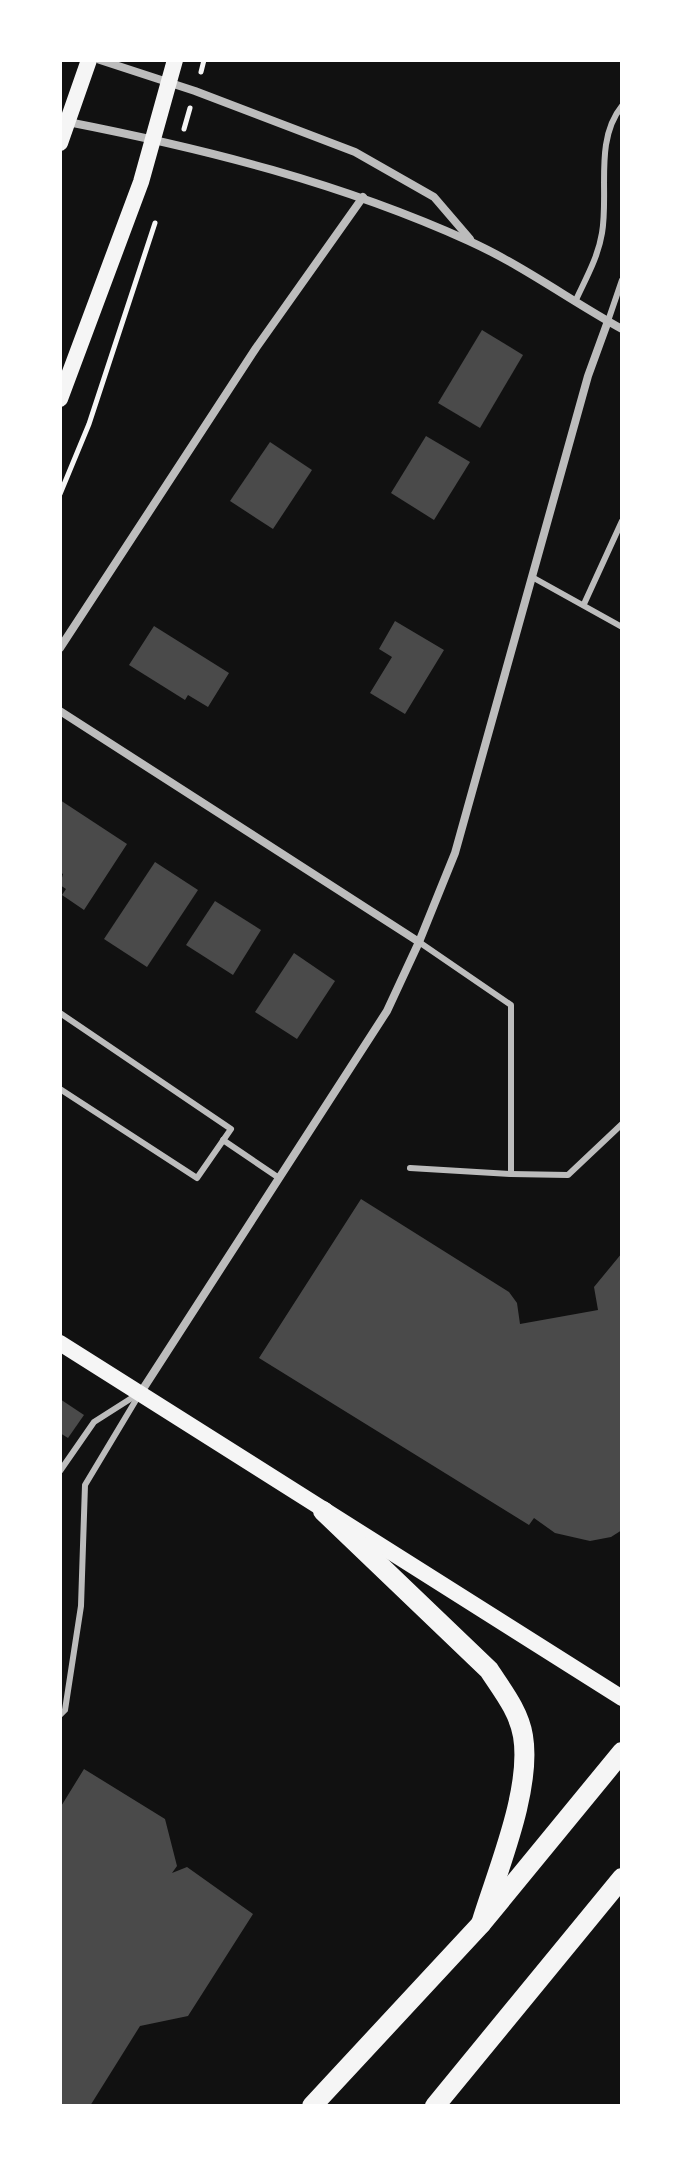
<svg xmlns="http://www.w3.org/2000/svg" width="682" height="2166" viewBox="0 0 682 2166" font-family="'PT Sans',sans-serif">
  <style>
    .building { fill: #4a4a4a }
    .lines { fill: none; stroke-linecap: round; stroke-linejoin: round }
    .path { stroke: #f5f5f5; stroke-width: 5 }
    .service { stroke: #bcbcbc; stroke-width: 6 }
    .minor { stroke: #bcbcbc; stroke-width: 8 }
    .secondary { stroke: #f5f5f5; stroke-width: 16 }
    .primary { stroke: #f5f5f5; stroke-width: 20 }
  </style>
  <rect width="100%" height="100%" fill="#111"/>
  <!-- building -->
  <g class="building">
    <polygon points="482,330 523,355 480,428 438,403"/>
    <polygon points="426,436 470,462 434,520 391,493"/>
    <polygon points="270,442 312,470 273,529 230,501"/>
    <polygon points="395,621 444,650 405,714 370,693 392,657 379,649"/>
    <polygon points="154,626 229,673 208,707 188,695 185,700 129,665"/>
    <polygon points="60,800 127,844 84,910 62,895 66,889 60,885 63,874 60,872"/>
    <polygon points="155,862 198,890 147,967 104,939"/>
    <polygon points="215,901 261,930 233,975 186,945"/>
    <polygon points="294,953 335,981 297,1039 255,1012"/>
    <polygon points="361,1199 509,1292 517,1303 520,1324 598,1310 594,1287 622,1253 622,1530 611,1537 590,1541 555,1533 534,1518 529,1525 259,1358"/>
    <polygon points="60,1399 84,1415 68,1438 60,1433"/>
    <polygon points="84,1769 165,1819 177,1866 172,1873 187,1867 253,1914 188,2016 140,2026 90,2106 60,2106 60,1808"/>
  </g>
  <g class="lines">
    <!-- path -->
    <g class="path">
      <polyline points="201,72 204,60"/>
      <polyline points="184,129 190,108"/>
      <polyline points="60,494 89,424 155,223"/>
    </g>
    <!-- service -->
    <g class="service">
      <path d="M575,302c10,-22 23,-44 27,-69 7,-40 -8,-93 20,-127"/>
      <polyline points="608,321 622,280"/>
      <polyline points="532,577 622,627"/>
      <polyline points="584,604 622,521"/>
      <polyline points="60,1013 231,1129 197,1178 60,1089"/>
      <polyline points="223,1140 279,1178"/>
      <polyline points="410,1168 511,1174 511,1005 419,942"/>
      <polyline points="511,1174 568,1175 622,1124"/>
      <polyline points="60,1471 94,1422 138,1394"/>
      <polyline points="60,1715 65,1710 81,1606 85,1485 139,1395"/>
    </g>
    <!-- minor -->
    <g class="minor">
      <polyline points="100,60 195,91 355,152 434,197 470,239"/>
      <path d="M68,122c138,27 273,61 401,119 53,24 102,60 153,88"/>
      <polyline points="60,648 256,348 363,197"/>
      <polyline points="60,711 419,942"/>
      <polyline points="141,1392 387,1011 419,942 455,853 588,376 608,321"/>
    </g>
    <!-- secondary -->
    <g class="secondary">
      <polyline points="60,143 89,60"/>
      <polyline points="60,399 141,182 175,60"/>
      <polyline points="60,1343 622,1698"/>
    </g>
    <!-- primary -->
    <g class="primary">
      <path d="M323,1511l166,159c13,20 30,41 34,66 9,54 -26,135 -42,188"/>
      <polyline points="312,2106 481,1924 622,1752"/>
      <polyline points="435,2106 622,1878"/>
    </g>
  </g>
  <!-- border -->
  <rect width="682" height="2166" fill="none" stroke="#ffffff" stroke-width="124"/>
</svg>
